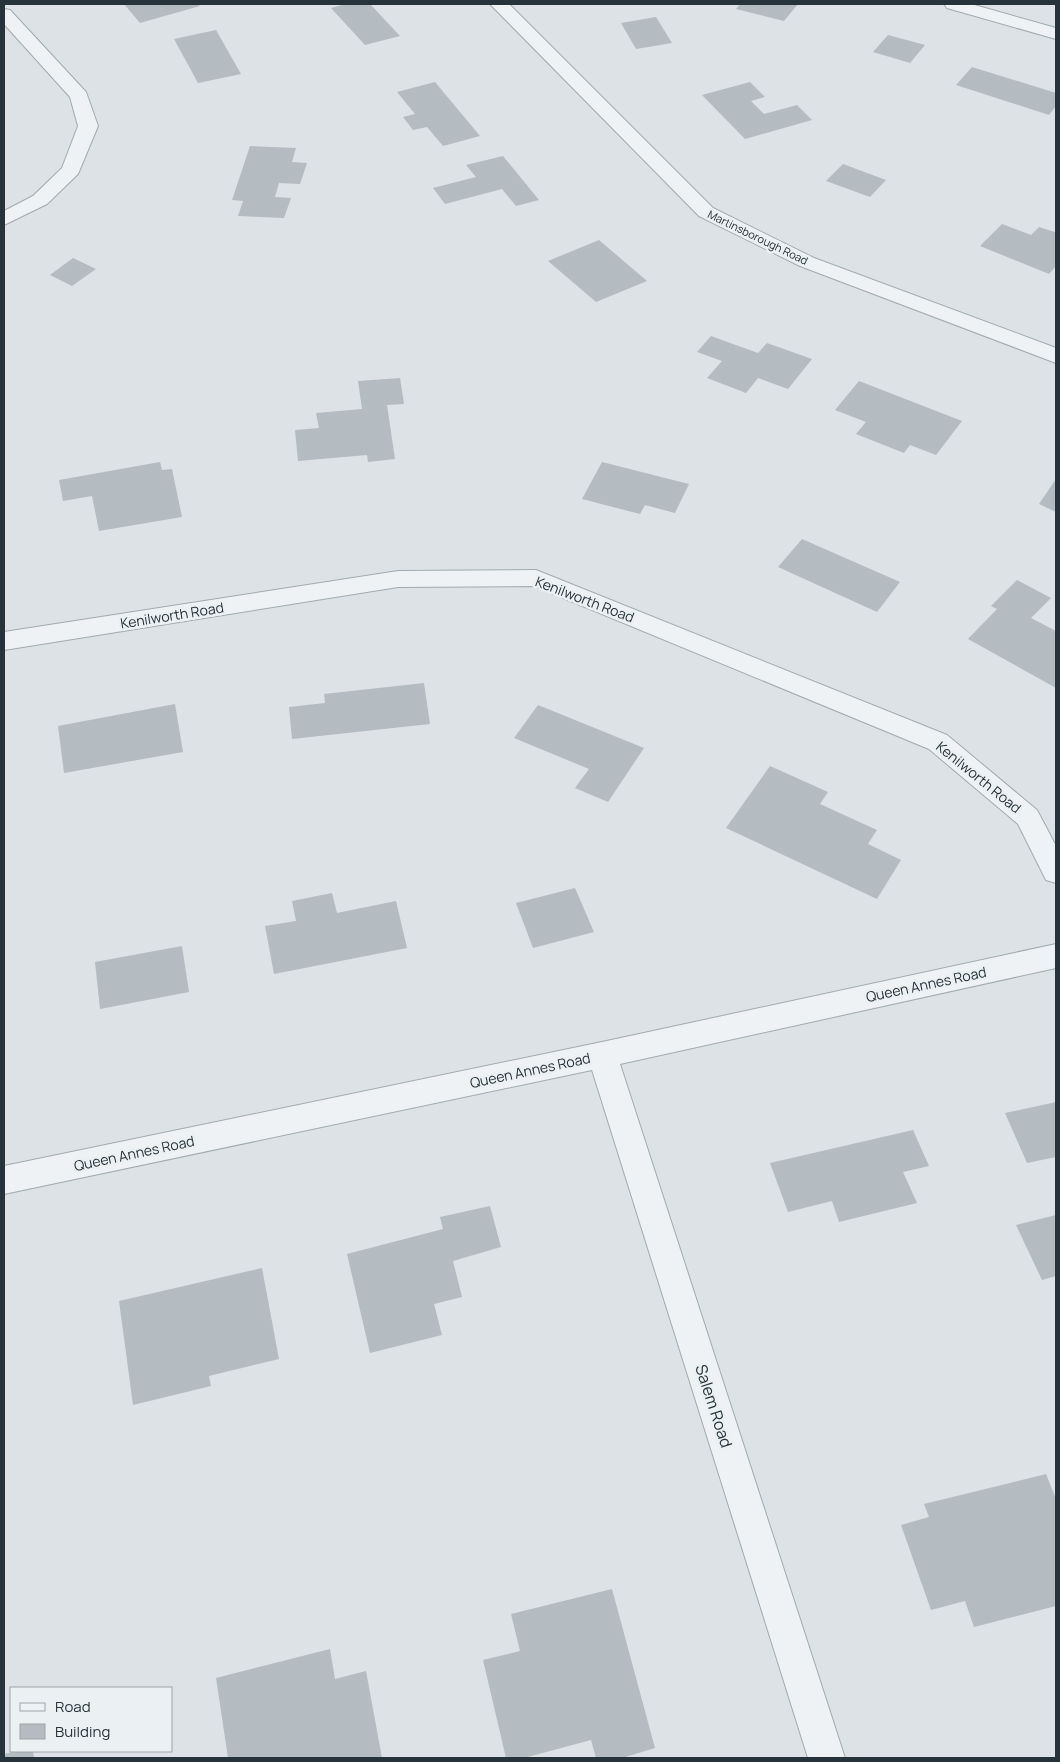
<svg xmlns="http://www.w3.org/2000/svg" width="1060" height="1762" viewBox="0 0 1060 1762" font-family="Manrope,sans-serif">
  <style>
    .building { fill: #b4bcc1 }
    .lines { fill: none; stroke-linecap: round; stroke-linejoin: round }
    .street-casing { stroke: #a2aaae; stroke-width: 2 }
    .street { fill: #eef2f4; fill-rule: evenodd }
    .labels { text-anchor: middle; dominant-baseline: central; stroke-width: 5; stroke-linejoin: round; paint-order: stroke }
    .far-street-label { font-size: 11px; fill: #27333a; stroke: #ebf0f3 }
    .street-label { font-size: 14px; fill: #27333a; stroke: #ebf0f3 }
    .near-street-label { font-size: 16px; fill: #27333a; stroke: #ebf0f3 }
  </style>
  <rect width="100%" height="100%" fill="#dce2e5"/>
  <!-- building -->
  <g class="building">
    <polygon points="124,4 197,4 200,6 140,23"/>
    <polygon points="346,4 370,4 400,36 365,45 331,8"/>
    <polygon points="740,4 798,4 784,21 736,9"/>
    <polygon points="656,17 672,43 636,49 621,23"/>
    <polygon points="216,30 241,74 198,83 174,39"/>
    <polygon points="888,35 925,45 910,63 873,52"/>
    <polygon points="972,67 1056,93 1056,106 1049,115 956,85"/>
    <polygon points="435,82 480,136 443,146 427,127 413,130 403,117 415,114 397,92"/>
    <polygon points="750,82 765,97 751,101 764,114 797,105 812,120 745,139 702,95"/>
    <polygon points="250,146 296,148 292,162 307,163 300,184 279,183 275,197 291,198 284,218 238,216 243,201 232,200"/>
    <polygon points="503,156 539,200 516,206 502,189 445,204 433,188 476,177 466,165"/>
    <polygon points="843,164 886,180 870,197 826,181"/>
    <polygon points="1002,224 1031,235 1039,227 1055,232 1056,231 1056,266 1049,274 980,246"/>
    <polygon points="599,240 647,281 596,302 548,261"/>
    <polygon points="73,258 96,269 72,286 50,275"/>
    <polygon points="711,336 758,353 767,343 812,359 788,389 758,378 746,393 707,378 722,361 697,352"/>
    <polygon points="400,378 404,404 387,405 395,459 368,462 367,455 298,461 295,430 319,428 316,413 362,409 358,381"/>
    <polygon points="859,381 962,421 936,455 910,445 904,453 856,434 866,422 835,410"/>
    <polygon points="160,462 162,470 172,469 182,517 99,531 92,496 63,501 59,480"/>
    <polygon points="602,462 689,484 675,513 645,505 640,514 582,499"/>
    <polygon points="1056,479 1056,512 1039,504"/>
    <polygon points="802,539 900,582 877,612 778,567"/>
    <polygon points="1017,580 1051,598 1031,618 1056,631 1056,688 968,639 997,609 991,606"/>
    <polygon points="424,683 430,724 292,739 289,707 325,703 324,694"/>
    <polygon points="175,704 183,752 64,773 58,726"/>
    <polygon points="538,705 644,748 608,802 575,788 589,769 514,738"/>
    <polygon points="770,766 828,792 820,804 877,830 868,844 901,860 877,899 726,828"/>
    <polygon points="575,888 594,932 533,948 516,903"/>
    <polygon points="332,893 337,913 396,901 407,948 274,974 265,926 296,921 292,901"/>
    <polygon points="182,946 189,992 100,1009 95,962"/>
    <polygon points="1056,1102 1056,1157 1027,1163 1005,1113"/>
    <polygon points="913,1130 929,1166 903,1172 917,1203 839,1222 832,1201 788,1212 770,1163"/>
    <polygon points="490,1206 501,1247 453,1261 462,1297 434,1304 442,1335 370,1353 347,1254 443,1229 440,1217"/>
    <polygon points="1056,1215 1056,1276 1042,1280 1016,1225"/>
    <polygon points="262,1268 279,1359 209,1376 211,1386 133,1405 119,1301"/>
    <polygon points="1046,1474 1056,1499 1056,1606 974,1627 965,1601 931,1610 901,1525 929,1517 924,1504"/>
    <polygon points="612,1589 655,1748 622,1758 596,1758 591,1740 524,1758 506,1758 483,1660 520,1651 511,1614"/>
    <polygon points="330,1649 335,1679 366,1671 382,1758 228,1758 216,1678"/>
    <polygon points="18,1751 33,1751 34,1758 4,1758 4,1754"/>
  </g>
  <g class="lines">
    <!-- street casing -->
    <g class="street-casing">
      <g id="street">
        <polygon points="490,4 509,4 713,208 814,258 1056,348 1056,363 800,266 699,216"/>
        <polygon points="944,4 971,4 1056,28 1056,39 947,8"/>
        <polygon points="4,9 10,10 86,92 98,126 78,174 47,204 4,225 4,211 33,196 62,168 78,126 70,97 4,24"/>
        <polygon points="536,570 947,735 1037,810 1056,846 1056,883 1046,880 1018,824 929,749 534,586 398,587 4,650 4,632 398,571"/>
        <polygon points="1056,944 1056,968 620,1064 845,1758 808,1758 592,1070 4,1194 4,1166 602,1042"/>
      </g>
    </g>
    <!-- street -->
    <use href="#street" class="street"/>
  </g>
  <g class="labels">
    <!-- far-street labels -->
    <g class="far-street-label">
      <text transform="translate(758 237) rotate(26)">Martinsborough Road</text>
    </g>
    <!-- street labels -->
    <g class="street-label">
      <text transform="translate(585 599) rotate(21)">Kenilworth Road</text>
      <text transform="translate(172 615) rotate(-9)">Kenilworth Road</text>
      <text transform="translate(979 777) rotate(39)">Kenilworth Road</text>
      <text transform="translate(926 984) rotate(-12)">Queen Annes Road</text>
      <text transform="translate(530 1070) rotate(-12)">Queen Annes Road</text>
      <text transform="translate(134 1153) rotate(-12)">Queen Annes Road</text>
    </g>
    <!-- near-street labels -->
    <g class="near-street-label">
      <text transform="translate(714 1406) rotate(72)">Salem Road</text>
    </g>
  </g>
  <!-- border -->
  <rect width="1060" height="1762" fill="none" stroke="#27333a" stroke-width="10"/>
  <!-- legend -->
  <rect x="10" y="1687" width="162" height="65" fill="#ebf0f3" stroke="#9da4a9"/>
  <rect x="20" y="1703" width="25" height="8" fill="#eef2f4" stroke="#9da4a9"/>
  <text x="55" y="1712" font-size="15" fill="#27333a">Road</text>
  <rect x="20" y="1724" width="25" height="15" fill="#b4bcc1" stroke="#9da4a9"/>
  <text x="55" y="1737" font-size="15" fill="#27333a">Building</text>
</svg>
